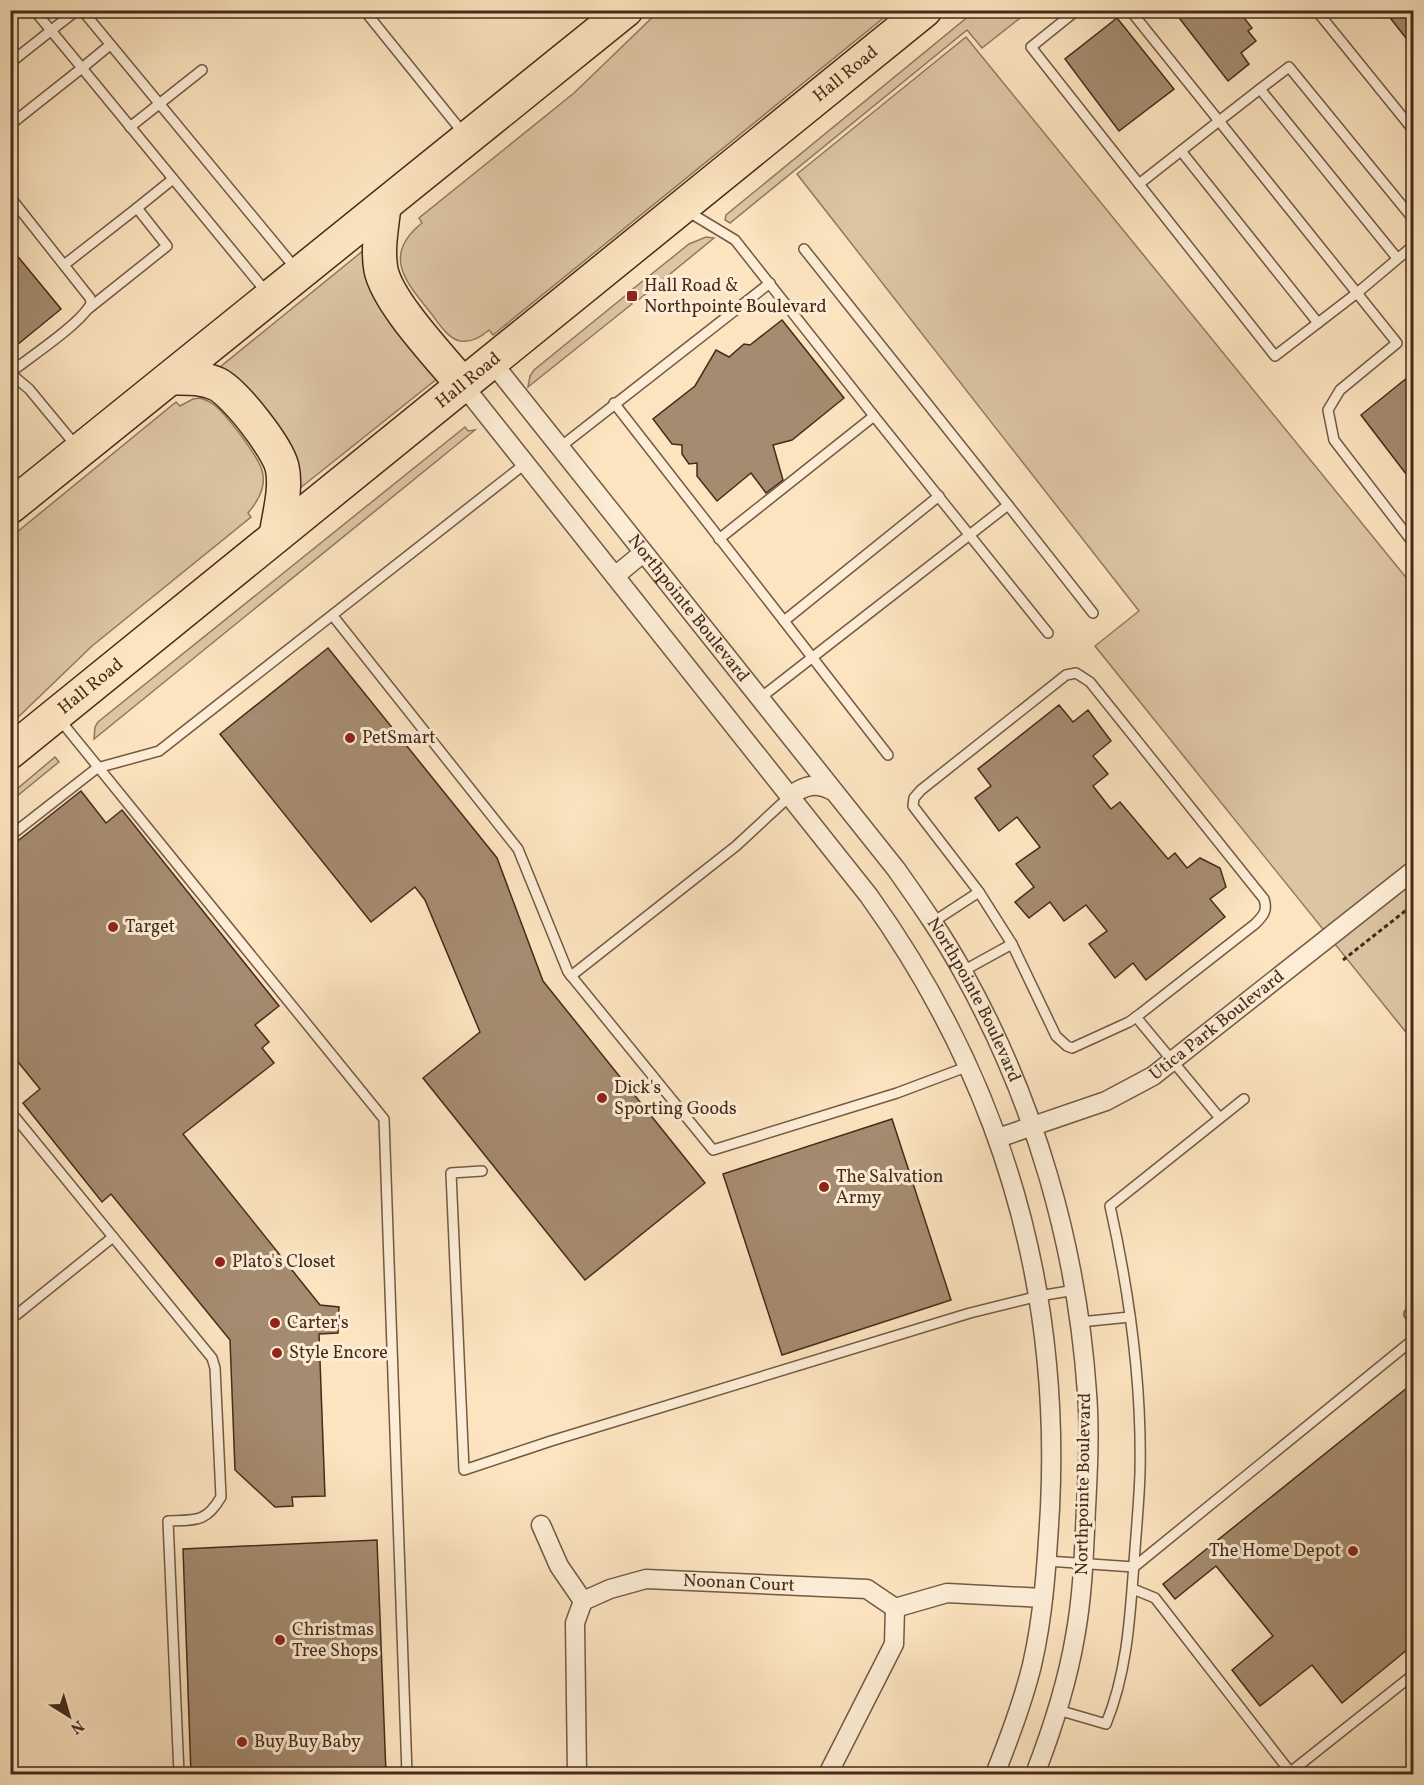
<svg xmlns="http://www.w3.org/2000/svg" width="1424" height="1785" viewBox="0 0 1424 1785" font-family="Vollkorn,serif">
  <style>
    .green { fill: #ddc5a4; stroke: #92785e; stroke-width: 1.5 }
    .building { fill: #a58b70; stroke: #462b19; stroke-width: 1.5 }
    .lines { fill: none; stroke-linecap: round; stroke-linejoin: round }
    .lane-casing { stroke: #745943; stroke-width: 12 }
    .street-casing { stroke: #745943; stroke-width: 21 }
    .highway-casing { stroke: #462b19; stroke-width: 36 }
    .path { stroke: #462b19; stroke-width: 3; stroke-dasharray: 4.5 3; stroke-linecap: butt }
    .lane { stroke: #fdedd6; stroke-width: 9 }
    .street { stroke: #fdedd6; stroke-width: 18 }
    .highway { stroke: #fce4c0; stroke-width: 33 }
    .poi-dot { fill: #8f2418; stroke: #fdedd6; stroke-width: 2 }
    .labels { text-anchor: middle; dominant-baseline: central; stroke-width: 6; stroke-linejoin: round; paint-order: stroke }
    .street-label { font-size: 18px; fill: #462b19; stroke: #fdedd6 }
    .poi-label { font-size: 18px; fill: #462b19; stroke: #fdedd6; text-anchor: start }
  </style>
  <rect width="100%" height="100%" fill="#fce4c0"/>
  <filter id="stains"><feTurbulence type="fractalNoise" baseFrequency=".00333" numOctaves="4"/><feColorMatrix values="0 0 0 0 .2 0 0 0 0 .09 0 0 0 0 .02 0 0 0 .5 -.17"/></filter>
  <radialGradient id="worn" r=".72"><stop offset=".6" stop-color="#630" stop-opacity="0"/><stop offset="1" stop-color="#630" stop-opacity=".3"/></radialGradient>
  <!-- green -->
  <g class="green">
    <path d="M659,11h233l-399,324 -4,-5c-8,7 -17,13 -29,11 -13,-3 -22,-19 -30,-29 -25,-31 -48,-57 -8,-89l-3,-5 155,-125z"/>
    <polygon points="975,11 1029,11 982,48 967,30 730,223 725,220 726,215"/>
    <polygon points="966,37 1413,586 1413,1041 1095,646 1139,611 797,174"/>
    <polygon points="706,237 714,238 637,301 629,292 689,244"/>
    <polygon points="364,250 438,378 299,489 220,367"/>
    <polygon points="625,296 632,304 528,387 530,376 534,370"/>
    <path d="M200,398c5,2 9,3 13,6 13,10 49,56 50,71 2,15 -6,27 -15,38l3,4 -159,129 -81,78v-187l165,-135 4,4 13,-7z"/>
    <polygon points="465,427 468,431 475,430 94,739 95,727 98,722"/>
    <polygon points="55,757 59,762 11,801 11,794"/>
  </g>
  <!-- building -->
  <g class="building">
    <polygon points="1173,10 1238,10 1252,28 1248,31 1256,41 1241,53 1249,64 1228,81"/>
    <polygon points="1384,10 1413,10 1413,47"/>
    <polygon points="1117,18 1174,89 1119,131 1065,59"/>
    <polygon points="10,247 61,309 17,345 10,337"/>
    <polygon points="782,320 844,398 792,440 773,445 783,480 766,493 751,473 717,501 697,476 697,463 689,464 682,454 682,445 672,444 653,419 695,386 716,350 729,357 744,344 750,345"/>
    <polygon points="1413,373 1413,483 1361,415"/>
    <polygon points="328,648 497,858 543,981 705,1183 585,1280 423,1078 480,1032 425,900 415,887 371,922 220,734"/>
    <polygon points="1059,705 1073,722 1088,710 1111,741 1093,756 1108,774 1093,786 1111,809 1120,802 1168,859 1175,853 1187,868 1200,858 1220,868 1226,887 1210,899 1225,917 1146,980 1133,963 1115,978 1089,944 1107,931 1086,905 1064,921 1050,902 1029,918 1015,902 1034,887 1016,864 1040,847 1017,817 999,831 975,798 991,786 978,769"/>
    <polygon points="81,791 106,823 122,810 279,1006 255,1025 269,1042 262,1048 274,1063 183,1134 320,1305 339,1307 338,1333 319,1334 325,1496 292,1497 293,1506 275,1507 235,1470 230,1340 111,1194 102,1202 23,1103 40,1089 10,1052 10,847"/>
    <polygon points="892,1119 951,1300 782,1355 723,1174"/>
    <polygon points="1413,1383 1413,1645 1342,1703 1312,1665 1260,1706 1232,1670 1273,1636 1216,1566 1175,1599 1163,1584"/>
    <polygon points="377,1540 386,1774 191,1774 183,1549"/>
  </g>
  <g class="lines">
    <!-- lane casing -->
    <g class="lane-casing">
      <g id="lane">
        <polyline points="82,10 296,269"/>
        <polyline points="364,10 464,134"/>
        <polyline points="1077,10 1031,47 1139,184 1219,121 1130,10"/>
        <polyline points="1316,10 1414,131"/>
        <polyline points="110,45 82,68 267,293"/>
        <polyline points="10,63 77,10"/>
        <polyline points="1260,89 1219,121 1397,343 1340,390 1328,410 1334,440 1414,544"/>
        <polyline points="10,125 82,68 34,10"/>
        <polyline points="130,127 202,70"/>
        <polyline points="1181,151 1318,323"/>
        <polyline points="1139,184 1275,356 1357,293 1414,245"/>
        <path d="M10,197l80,101c1,5 2,5 -1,9 -13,20 -59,50 -79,66"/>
        <polyline points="137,208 173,179"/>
        <polyline points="687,211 735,240 874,416 1048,633"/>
        <polyline points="1397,258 1260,89 1289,67 1414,220"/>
        <polyline points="64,265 137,208 167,246 88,309"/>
        <polyline points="10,373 29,389 77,447"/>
        <polyline points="614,403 784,621 939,496"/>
        <polyline points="559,448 770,283"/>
        <polyline points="1008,505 1093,613"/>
        <polyline points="719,539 874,416"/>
        <polyline points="333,616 518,849 568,972 713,1150 897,1093 969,1066"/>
        <polyline points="784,621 888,755"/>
        <path d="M1076,673l14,9 174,217c4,12 -1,17 -9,25l-115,90 -11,8 -57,26 -5,-2 -11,-10 -44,-92 -33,-52 -66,-86 1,-8 7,-8 145,-115z"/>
        <polyline points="759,699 1008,505 804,249"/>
        <polyline points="60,720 384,1119 407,1774"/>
        <polyline points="10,836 97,768 159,751 526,463"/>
        <polyline points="933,922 979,892"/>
        <polyline points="963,971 1012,944"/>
        <polyline points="571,976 736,846 790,796"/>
        <polyline points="1136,1017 1219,1117"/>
        <path d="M10,1111l202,247 3,10 6,129c-15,26 -26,23 -53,24l11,253"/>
        <polyline points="482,1171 451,1173 464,1470 551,1441 970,1313 1039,1296 1075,1290"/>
        <polyline points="1414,1310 1409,1314 1414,1320"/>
        <polyline points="10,1320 113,1237"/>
        <polyline points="1080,1322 1130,1317"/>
        <polyline points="1047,1561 1134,1567 1414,1339"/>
        <polyline points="1133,1589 1155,1598 1291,1773"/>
        <path d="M1058,1710l48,14c21,-51 24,-106 28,-161 2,-30 5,-60 6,-90 2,-88 -11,-182 -30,-267l134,-107"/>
        <polyline points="1288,1774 1414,1674"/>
      </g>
    </g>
    <!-- street casing -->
    <g class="street-casing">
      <g id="street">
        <path id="s1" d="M492,362l404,507c24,34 48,68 68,105 71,128 113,272 123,419 3,38 1,77 -1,115 -2,43 -3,86 -11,129 -8,47 -23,93 -40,137"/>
        <path d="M463,385l406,511c131,183 192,386 181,612 -3,52 -6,105 -18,157 -9,37 -23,74 -37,109"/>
        <polyline points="615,576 643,553"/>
        <path d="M790,796c15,-11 26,-14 43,-5"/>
        <path id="s2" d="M998,1138l108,-37 47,-25 261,-206"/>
        <polyline points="541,1525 559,1566 583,1601 575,1623 577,1774"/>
        <path id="s3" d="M583,1601l27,-12 36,-10 221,10 28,19 52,-15 96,5"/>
        <polyline points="828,1774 894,1644 895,1608"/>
      </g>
    </g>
    <!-- highway casing -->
    <g class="highway-casing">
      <g id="highway">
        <path d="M384,206c-2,20 -7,43 -3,64 7,33 59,87 82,115"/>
        <path d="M171,378c15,0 31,-1 46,6 18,9 60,63 65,83 5,21 -3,48 -6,69"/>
        <polyline points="10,507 626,10"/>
        <path id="s4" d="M10,752l915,-742"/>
      </g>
    </g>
    <!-- path -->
    <polyline class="path" points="1343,960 1414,904"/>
    <!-- lane -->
    <use href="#lane" class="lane"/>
    <!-- street -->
    <use href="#street" class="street"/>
    <!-- highway -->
    <use href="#highway" class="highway"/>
  </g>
  <!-- markers -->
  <g class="poi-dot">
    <rect x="626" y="290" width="12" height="12" rx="3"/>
    <circle cx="350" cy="738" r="6"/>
    <circle cx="113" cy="927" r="6"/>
    <circle cx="602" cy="1098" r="6"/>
    <circle cx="824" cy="1187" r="6"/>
    <circle cx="220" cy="1262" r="6"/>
    <circle cx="275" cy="1323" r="6"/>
    <circle cx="277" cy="1353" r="6"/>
    <circle cx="1353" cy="1551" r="6"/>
    <circle cx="280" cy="1640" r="6"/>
    <circle cx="242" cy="1742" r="6"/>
  </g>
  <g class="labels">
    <!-- street labels -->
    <g class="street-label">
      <text stroke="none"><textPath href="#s4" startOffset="1076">Hall Road</textPath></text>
      <text stroke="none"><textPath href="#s4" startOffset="590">Hall Road</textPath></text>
      <text stroke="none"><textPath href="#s1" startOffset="315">Northpointe Boulevard</textPath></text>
      <text stroke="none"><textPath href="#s4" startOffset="104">Hall Road</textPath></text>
      <text stroke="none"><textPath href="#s1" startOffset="801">Northpointe Boulevard</textPath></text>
      <text stroke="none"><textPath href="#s2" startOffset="249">Utica Park Boulevard</textPath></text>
      <text transform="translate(1084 1484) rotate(-89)">Northpointe Boulevard</text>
      <text stroke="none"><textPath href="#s3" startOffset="160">Noonan Court</textPath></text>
    </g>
    <!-- poi labels -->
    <g class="poi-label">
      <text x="644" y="286">Hall Road &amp;<tspan x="644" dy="21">Northpointe Boulevard</tspan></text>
      <text x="362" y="738">PetSmart</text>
      <text x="125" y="927">Target</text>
      <text x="614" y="1088">Dick's<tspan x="614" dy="21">Sporting Goods</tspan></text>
      <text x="836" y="1177">The Salvation<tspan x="836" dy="21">Army</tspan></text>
      <text x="232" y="1262">Plato's Closet</text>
      <text x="287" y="1323">Carter's</text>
      <text x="289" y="1353">Style Encore</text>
      <text x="1341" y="1551" text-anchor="end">The Home Depot</text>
      <text x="292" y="1630">Christmas<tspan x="292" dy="21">Tree Shops</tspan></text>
      <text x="254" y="1742">Buy Buy Baby</text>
    </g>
  </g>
  <!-- margin -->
  <rect width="1424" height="1785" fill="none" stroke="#fce4c0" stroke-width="36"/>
  <rect x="12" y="12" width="1400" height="1761" fill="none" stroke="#462b19" stroke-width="3"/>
  <rect x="18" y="18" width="1388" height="1749" fill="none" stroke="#462b19" stroke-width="1.5"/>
  <!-- north arrow -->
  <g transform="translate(69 1716) rotate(143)" stroke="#fdedd6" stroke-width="4.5" paint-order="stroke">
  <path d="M0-4.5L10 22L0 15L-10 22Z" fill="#462b19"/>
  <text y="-9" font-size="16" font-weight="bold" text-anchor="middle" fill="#462b19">N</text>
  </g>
  <rect width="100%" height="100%" filter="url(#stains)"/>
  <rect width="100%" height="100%" fill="url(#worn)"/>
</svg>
